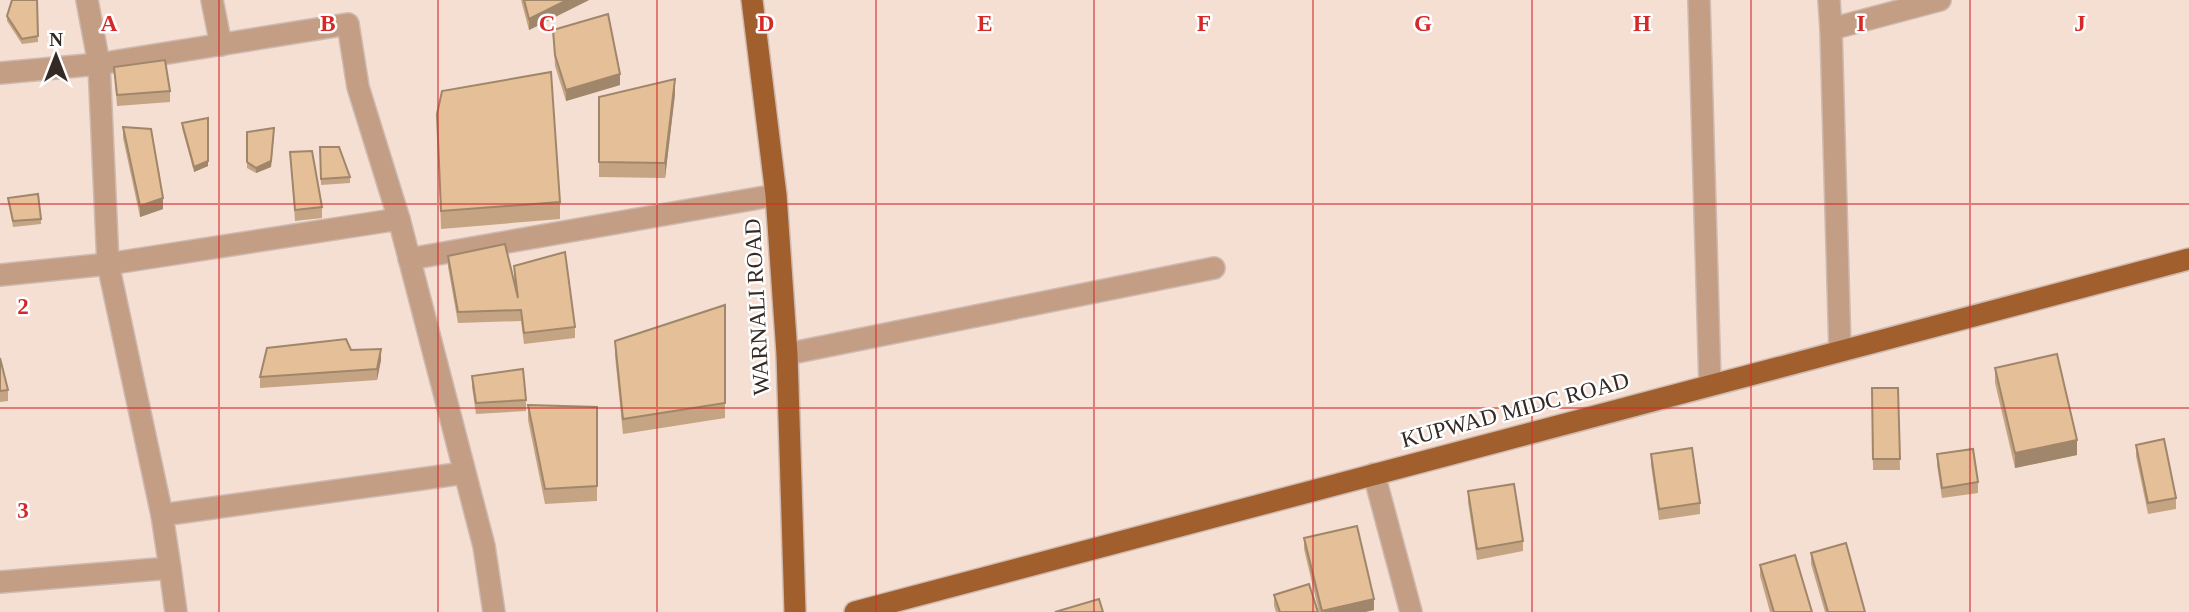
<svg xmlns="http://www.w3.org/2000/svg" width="2189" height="612" viewBox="0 0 2189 612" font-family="'Times New Roman',serif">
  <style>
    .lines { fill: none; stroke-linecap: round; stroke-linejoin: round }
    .minor-casing { stroke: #cebab0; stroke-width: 24 }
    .major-casing { stroke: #cebab0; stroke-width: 24 }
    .minor { stroke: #c39d84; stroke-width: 21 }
    .major { stroke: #a25f2e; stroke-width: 21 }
    .wall { fill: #c5a483 }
    .shaded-wall { fill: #a0866a }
    .building { fill: #e5bf98; stroke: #a0866a; stroke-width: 2 }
    .grid { fill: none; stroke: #d62828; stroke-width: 2; stroke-opacity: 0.55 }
    .labels { text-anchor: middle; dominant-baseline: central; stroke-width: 5; stroke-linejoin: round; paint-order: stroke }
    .street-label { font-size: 23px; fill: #332a26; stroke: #fff }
    .grid-label { font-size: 23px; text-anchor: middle; font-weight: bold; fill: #d62828; stroke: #fff; stroke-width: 5; stroke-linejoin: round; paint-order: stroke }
  </style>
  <rect width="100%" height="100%" fill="#f5ded2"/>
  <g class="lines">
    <!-- minor casing -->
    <g class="minor-casing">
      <g id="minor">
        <polyline points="87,0 99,64 108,264 399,219 484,546 494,612"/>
        <polyline points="212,0 221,45"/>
        <polyline points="1699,0 1710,385"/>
        <polyline points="1829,0 1831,29"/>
        <polyline points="0,73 99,64 348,24 358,87 399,219"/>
        <polyline points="409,259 776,195"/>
        <polyline points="0,275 108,264 162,515"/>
        <polyline points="1840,351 1831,29 1940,0"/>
        <polyline points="787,354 1214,268"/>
        <polyline points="1374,474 1411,612"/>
        <polyline points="170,568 176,612"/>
        <polyline points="0,582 170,568 162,515 464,473"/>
      </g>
    </g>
    <!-- major casing -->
    <g class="major-casing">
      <g id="major">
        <polyline points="752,0 776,195 787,354 795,612"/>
        <polyline points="855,612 2189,259"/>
      </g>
    </g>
    <!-- minor -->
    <use href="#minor" class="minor"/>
    <!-- major -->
    <use href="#major" class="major"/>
  </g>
  <!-- wall -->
  <g class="wall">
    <polygon points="37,0 38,42 22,44 7,21 7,16"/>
    <polygon points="521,0 589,0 529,30"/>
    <polygon points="553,30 620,85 566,101 555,66"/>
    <polygon points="114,67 170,91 170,102 117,106"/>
    <polygon points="675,94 665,178 599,177 599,97"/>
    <polygon points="437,114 560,202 560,219 441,229"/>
    <polygon points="182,123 208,166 194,172 182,128"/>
    <polygon points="123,127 163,209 140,217 123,138"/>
    <polygon points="247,132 274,134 271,167 256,173 247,168"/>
    <polygon points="320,147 350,177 350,183 321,185"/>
    <polygon points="290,152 322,207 322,218 295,221"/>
    <polygon points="8,198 41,219 41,224 13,227"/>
    <polygon points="448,256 515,288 514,266 575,327 575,338 524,344 521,321 458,323 448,267"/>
    <polygon points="725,305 725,418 623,434 615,356 615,341"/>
    <polygon points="0,358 8,390 8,401 0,402"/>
    <polygon points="381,360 377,380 260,388 260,377"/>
    <polygon points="1995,368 2077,455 2015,468 1995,383"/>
    <polygon points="472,376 526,400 526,411 476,414 472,387"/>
    <polygon points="1872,388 1898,388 1900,470 1873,470"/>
    <polygon points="528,405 597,407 597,501 545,504 528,420"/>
    <polygon points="2136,445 2176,498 2176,509 2148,514 2136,456"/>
    <polygon points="1651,454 1700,503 1700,514 1659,520 1651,465"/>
    <polygon points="1937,454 1978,482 1978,493 1942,498 1937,465"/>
    <polygon points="1468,491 1523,541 1523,551 1477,560 1468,502"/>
    <polygon points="1304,538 1374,610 1365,612 1319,612 1304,549"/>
    <polygon points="1811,553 1865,612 1825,612 1811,564"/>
    <polygon points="1760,565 1812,612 1770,612 1760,576"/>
    <polygon points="1274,595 1318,612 1276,612 1274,606"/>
  </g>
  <!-- shaded-wall -->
  <g class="shaded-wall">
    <polygon points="567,0 589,0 529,30 529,19"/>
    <polygon points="620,74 620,85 566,101 566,90"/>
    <polygon points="675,79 675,94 665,178 665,163"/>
    <polygon points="274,134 271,167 256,173 256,168"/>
    <polygon points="208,161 208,166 194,172 194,167"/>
    <polygon points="163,198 163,209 140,217 140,206"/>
    <polygon points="381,349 381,360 377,380 377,369"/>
    <polygon points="2077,440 2077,455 2015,468 2015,453"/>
    <polygon points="1374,599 1374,610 1365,612 1322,612"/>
  </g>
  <!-- building -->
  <g class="building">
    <polygon points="12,0 37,0 38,36 22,39 7,16"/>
    <polygon points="524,0 567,0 529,19"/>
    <polygon points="608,14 620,74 566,90 555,55 553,30"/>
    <polygon points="165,60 170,91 117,95 114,67"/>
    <polygon points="551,72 560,202 441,211 437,114 442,91"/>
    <polygon points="675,79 665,163 599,162 599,97"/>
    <polygon points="208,118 208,161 194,167 182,123"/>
    <polygon points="123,127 151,129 163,198 140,206"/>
    <polygon points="274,128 271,161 256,168 247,162 247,132"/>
    <polygon points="320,147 339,147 350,177 321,179"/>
    <polygon points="312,151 322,207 295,210 290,152"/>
    <polygon points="38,194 41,219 13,221 8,198"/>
    <polygon points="505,244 518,298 514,266 565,252 575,327 524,333 521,310 458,312 448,256"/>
    <polygon points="725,305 725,403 623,419 615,341"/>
    <polygon points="346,339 351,350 381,349 377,369 260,377 267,348"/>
    <polygon points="2057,354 2077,440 2015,453 1995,368"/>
    <polygon points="0,358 8,390 0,391"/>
    <polygon points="523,369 526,400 476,403 472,376"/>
    <polygon points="1872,388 1898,388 1900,459 1873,459"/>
    <polygon points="528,405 597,407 597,486 545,489"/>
    <polygon points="2164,439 2176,498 2148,503 2136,445"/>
    <polygon points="1692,448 1700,503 1659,509 1651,454"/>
    <polygon points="1973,449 1978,482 1942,488 1937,454"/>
    <polygon points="1514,484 1523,541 1477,549 1468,491"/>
    <polygon points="1357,526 1374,599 1322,611 1304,538"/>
    <polygon points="1846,543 1865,612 1828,612 1811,553"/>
    <polygon points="1795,555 1812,612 1774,612 1760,565"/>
    <polygon points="1309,584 1318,612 1280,612 1274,595"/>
    <polygon points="1099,599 1103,612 1055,612"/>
  </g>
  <!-- grid -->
  <path class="grid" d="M219,0v612M438,0v612M657,0v612M876,0v612M1094,0v612M1313,0v612M1532,0v612M1751,0v612M1970,0v612M0,204h2189M0,408h2189"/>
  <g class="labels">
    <!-- street labels -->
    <g class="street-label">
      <text transform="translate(757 307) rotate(-93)">WARNALI ROAD</text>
      <text transform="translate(1515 410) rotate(-15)">KUPWAD MIDC ROAD</text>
    </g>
  </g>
  <g class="grid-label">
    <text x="109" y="31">A</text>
    <text x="328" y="31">B</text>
    <text x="547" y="31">C</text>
    <text x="766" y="31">D</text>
    <text x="985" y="31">E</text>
    <text x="1204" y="31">F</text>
    <text x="1423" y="31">G</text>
    <text x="1642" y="31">H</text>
    <text x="1861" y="31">I</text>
    <text x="2080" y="31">J</text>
    <text x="23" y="314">2</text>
    <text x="23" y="518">3</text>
  </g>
  <!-- north arrow -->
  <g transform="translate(56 56)" stroke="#ffffff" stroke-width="5" paint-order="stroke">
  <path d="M0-5L12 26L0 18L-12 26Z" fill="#332a26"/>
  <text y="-10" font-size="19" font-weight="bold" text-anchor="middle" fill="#332a26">N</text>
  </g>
</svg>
